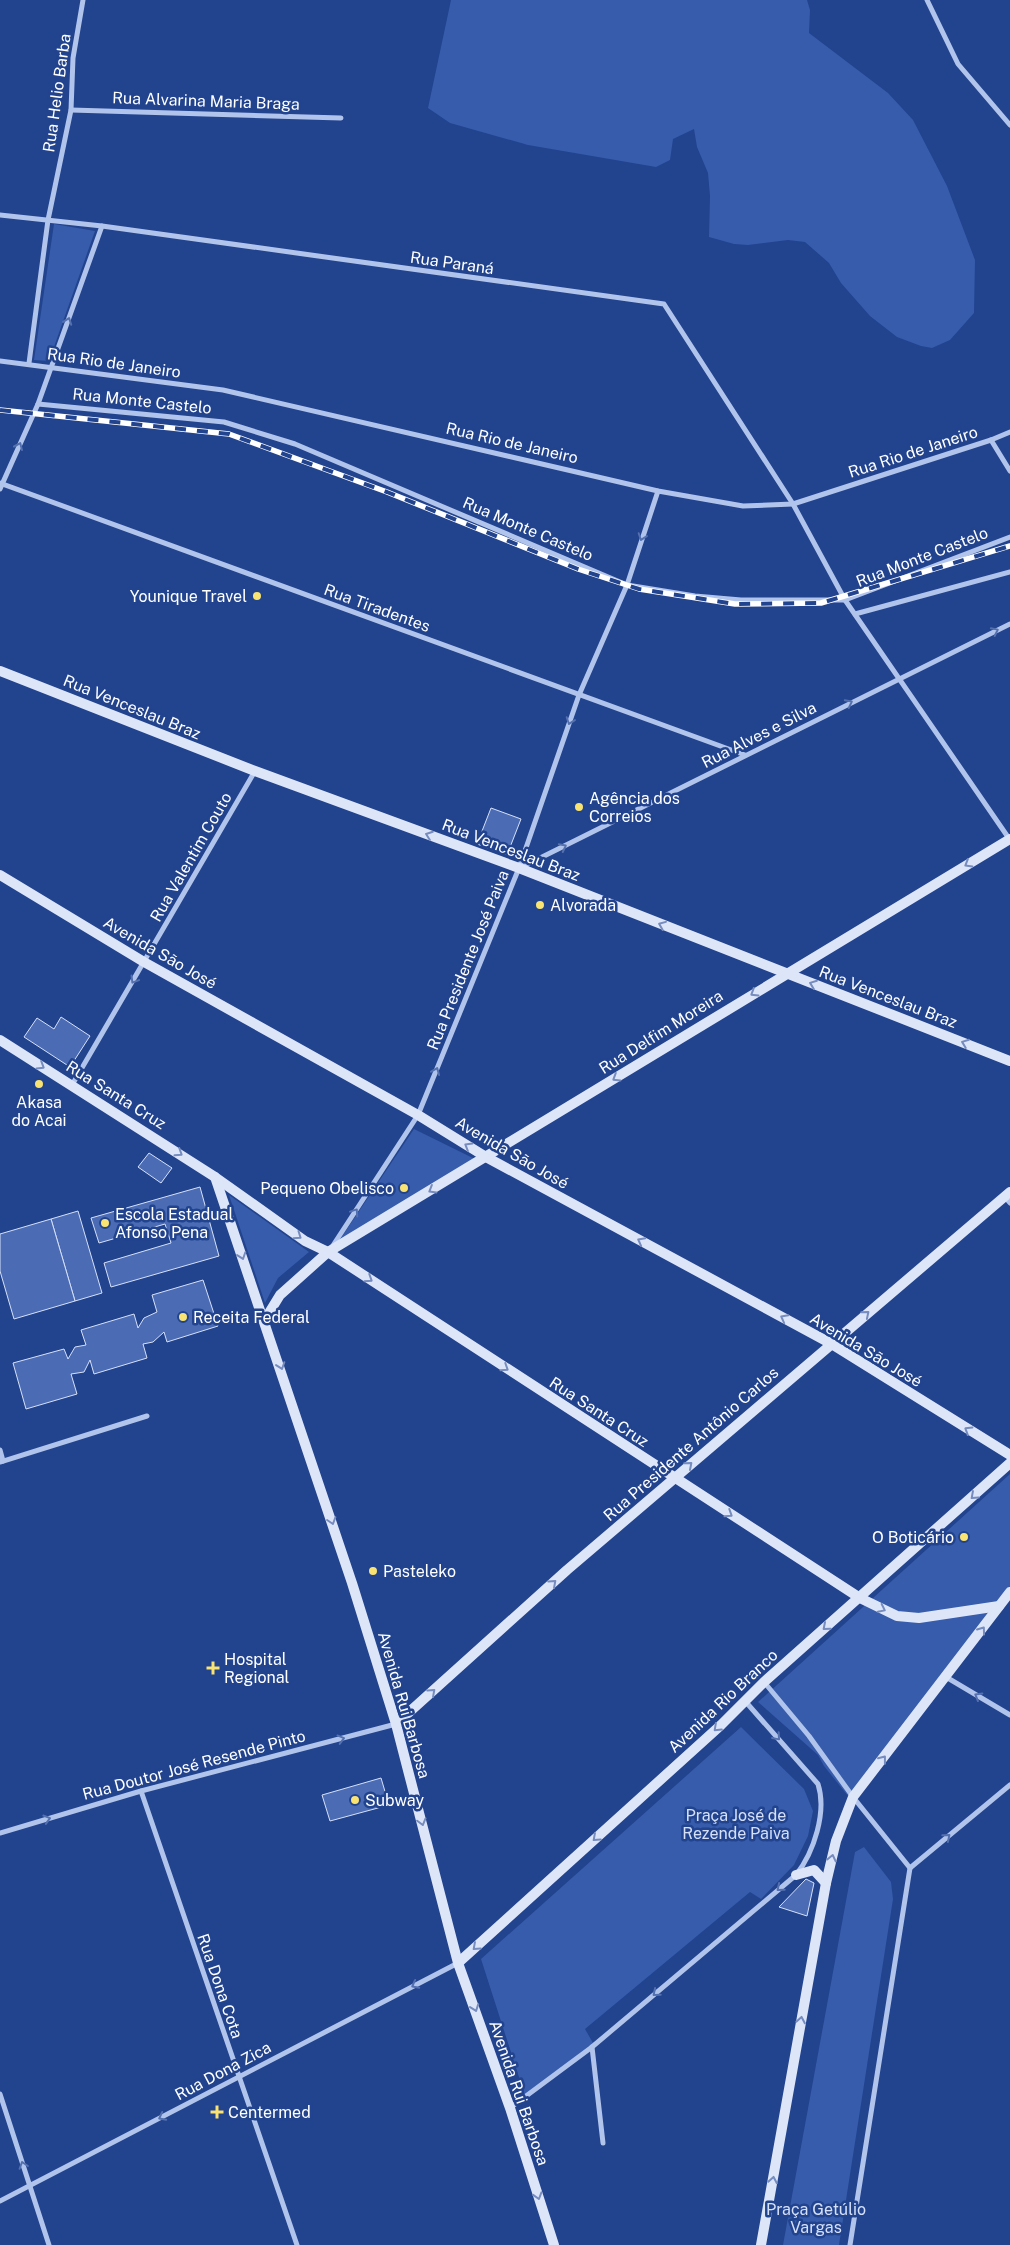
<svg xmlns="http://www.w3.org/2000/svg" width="1010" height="2245" viewBox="0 0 1010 2245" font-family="'Public Sans',sans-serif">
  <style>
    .green { fill: #365cab }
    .building { fill: #4b6cb5; stroke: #d6e1f9 }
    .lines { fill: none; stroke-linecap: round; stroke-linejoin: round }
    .street { stroke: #b1c4ec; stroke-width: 5 }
    .secondary { stroke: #dde5f9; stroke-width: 10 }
    .rail-casing { stroke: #fff; stroke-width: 5.5 }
    .rail { stroke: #22438e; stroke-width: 4; stroke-dasharray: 11; stroke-linecap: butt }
    .oneway { stroke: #5470af }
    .oneway2 { stroke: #768cbe }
    .poi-dot { fill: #f8e373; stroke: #22438e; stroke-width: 2 }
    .labels { text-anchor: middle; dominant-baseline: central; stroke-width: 5; stroke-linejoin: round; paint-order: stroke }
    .street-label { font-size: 16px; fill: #fff; stroke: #22438e }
    .poi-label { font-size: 16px; fill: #fff; stroke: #22438e; text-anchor: start }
    .park-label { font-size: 16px; fill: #d6e1f9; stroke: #22438e }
  </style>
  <rect width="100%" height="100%" fill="#22438e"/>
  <!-- green -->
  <g class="green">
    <polygon points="451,0 807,0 810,10 809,33 888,93 913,120 947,186 975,260 974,313 950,340 932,348 921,346 897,337 870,316 841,283 829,263 805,242 788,240 748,245 734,244 709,237 710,196 708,173 697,147 694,129 673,139 670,160 656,167 528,145 450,123 428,108"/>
    <polygon points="54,224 95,231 49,361 34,360"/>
    <polygon points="414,1129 477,1160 337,1244"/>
    <polygon points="229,1195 309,1252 278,1278 265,1303"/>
    <polygon points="1010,1474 1010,1588 848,1796 824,1766 818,1755 758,1702"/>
    <polygon points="741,1727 804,1789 813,1811 808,1836 794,1865 761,1899 750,1892 585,2029 593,2043 525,2096 481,1959"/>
    <polygon points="864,1847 891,1882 893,1899 839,2245 783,2245 855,1852"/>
  </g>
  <!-- building -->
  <g class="building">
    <polygon points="491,808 521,819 507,855 477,844"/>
    <polygon points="61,1017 90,1036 70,1067 24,1037 37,1018 54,1029"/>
    <polygon points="149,1153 172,1168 161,1183 138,1167"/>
    <polygon points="200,1187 219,1256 111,1287 104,1263 171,1243 165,1224 99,1243 91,1218"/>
    <polygon points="78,1211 102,1293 75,1301 51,1219"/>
    <polygon points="51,1219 75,1301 14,1319 0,1271 0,1234"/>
    <polygon points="203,1280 218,1326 167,1342 164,1332 153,1342 143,1344 147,1358 94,1374 90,1360 84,1372 71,1374 77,1394 26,1409 13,1363 64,1349 68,1359 75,1347 86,1345 81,1330 134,1314 138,1328 144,1318 157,1312 152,1295"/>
    <polygon points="381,1778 389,1805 330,1821 322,1795"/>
    <polygon points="806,1879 814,1883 807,1916 779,1907"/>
  </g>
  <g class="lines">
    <!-- street -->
    <g class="street">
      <polyline points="927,0 958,64 1010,125"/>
      <polyline points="71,110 341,118"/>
      <polyline points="0,215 102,226 664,304 793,504 845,600 1010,840"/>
      <polyline points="0,361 223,390 658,491 743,506 793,504 991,440 1010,432"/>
      <polyline points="29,363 48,220 71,110 73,58 83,0"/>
      <polyline points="38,404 224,422 295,444 627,585 695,596 741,600 845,600 1010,537"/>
      <polyline points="991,440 1010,471"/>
      <polyline points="0,483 745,755"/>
      <polyline points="0,489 38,404 102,226"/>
      <polyline points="855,614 1010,572"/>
      <polyline points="520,868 1010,624"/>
      <polyline points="72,1085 255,771"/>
      <polyline points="1005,1197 1010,1203"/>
      <polyline points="332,1247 418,1115 519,868 579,695 627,585 658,491"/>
      <polyline points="0,1450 3,1461"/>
      <polyline points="0,1462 147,1416"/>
      <polyline points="946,1677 1010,1715"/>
      <polyline points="764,1682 809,1736 853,1797 910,1868 850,2245"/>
      <polyline points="141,1791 297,2245"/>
      <polyline points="0,1833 141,1791 396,1724"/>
      <polyline points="910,1868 1010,1785"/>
      <polyline points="592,2047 603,2143"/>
      <polyline points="0,2094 49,2245"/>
      <path d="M510,2108l82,-61 204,-172c18,-23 31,-63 22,-91l-73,-83"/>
      <polyline points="0,2201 458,1963"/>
    </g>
    <!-- secondary -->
    <g class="secondary">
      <polyline points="0,671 255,771 519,868 1010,1061"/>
      <polyline points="0,875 144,962 418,1115 486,1157 830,1343 1010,1455"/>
      <polyline points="0,1040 215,1177 305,1241 328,1252 860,1598 897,1616 919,1618 999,1606"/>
      <polyline points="215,1177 352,1583 396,1724 458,1963 510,2108 554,2245"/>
      <polyline points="264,1321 280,1295 328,1252 1010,839"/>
      <polyline points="396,1724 567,1570 1010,1192"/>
      <polyline points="796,1875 814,1870 826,1883"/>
      <polyline points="458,1963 721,1725 764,1682 1010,1463"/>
      <polyline points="761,2245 826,1883 836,1841 853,1797 1010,1592"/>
    </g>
    <!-- rail casing -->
    <g class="rail-casing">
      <polyline id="rail" points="0,410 229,434 387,492 578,569 639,589 735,604 821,603 1010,546"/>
    </g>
    <!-- rail -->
    <use href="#rail" class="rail"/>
  </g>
  <!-- one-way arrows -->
  <defs><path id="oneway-chevron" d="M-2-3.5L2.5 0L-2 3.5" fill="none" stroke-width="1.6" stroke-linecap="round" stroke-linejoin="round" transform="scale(1.25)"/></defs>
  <g class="oneway">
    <use href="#oneway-chevron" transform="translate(68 321) rotate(-70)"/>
    <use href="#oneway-chevron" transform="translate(19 446) rotate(-66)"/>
    <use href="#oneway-chevron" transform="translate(642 537) rotate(109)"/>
    <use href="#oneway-chevron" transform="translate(995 631) rotate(-26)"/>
    <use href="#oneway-chevron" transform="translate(849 703) rotate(-27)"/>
    <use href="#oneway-chevron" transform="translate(570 721) rotate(109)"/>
    <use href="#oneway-chevron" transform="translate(563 847) rotate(-27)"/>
    <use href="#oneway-chevron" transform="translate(134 980) rotate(121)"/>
    <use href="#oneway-chevron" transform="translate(436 1071) rotate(-68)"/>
    <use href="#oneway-chevron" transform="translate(355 1212) rotate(-56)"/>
    <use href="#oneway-chevron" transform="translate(978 1696) rotate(-150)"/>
    <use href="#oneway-chevron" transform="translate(777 1737) rotate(49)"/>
    <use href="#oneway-chevron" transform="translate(341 1739) rotate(-15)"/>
    <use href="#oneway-chevron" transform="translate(47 1819) rotate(-17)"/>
    <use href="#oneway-chevron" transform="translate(947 1837) rotate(-40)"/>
    <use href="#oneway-chevron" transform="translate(780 1888) rotate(140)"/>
    <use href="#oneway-chevron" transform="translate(415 1985) rotate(152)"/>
    <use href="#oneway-chevron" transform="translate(656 1993) rotate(140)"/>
    <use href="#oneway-chevron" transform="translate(162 2117) rotate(153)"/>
    <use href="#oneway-chevron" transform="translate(23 2165) rotate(-108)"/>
  </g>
  <g class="oneway2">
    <use href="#oneway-chevron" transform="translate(429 835) rotate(-160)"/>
    <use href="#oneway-chevron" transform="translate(968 864) rotate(149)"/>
    <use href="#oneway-chevron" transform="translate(662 925) rotate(-158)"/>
    <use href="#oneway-chevron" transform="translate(813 984) rotate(-159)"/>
    <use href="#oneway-chevron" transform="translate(754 993) rotate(148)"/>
    <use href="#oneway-chevron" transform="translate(965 1043) rotate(-159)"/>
    <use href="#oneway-chevron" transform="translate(41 1066) rotate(32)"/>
    <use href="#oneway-chevron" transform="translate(616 1078) rotate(148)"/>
    <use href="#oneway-chevron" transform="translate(468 1146) rotate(-149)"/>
    <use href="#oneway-chevron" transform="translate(179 1153) rotate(33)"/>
    <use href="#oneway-chevron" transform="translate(432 1190) rotate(149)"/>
    <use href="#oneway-chevron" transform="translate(298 1236) rotate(35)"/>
    <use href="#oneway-chevron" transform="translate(641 1241) rotate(-152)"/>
    <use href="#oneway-chevron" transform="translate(242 1256) rotate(71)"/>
    <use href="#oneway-chevron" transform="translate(369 1279) rotate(33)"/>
    <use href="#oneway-chevron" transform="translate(866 1314) rotate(-40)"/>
    <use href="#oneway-chevron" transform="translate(784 1318) rotate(-152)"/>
    <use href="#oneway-chevron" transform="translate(281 1366) rotate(71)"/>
    <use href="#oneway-chevron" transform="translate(505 1368) rotate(33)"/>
    <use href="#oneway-chevron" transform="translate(968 1430) rotate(-148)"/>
    <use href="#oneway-chevron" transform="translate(689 1465) rotate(-41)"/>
    <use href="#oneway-chevron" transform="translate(974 1496) rotate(138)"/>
    <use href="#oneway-chevron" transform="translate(729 1514) rotate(33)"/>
    <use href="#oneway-chevron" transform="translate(332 1521) rotate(72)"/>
    <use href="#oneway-chevron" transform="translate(553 1583) rotate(-42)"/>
    <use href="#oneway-chevron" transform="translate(882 1609) rotate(26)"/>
    <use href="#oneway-chevron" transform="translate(826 1627) rotate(139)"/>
    <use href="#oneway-chevron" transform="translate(982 1630) rotate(-54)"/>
    <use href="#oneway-chevron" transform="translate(432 1692) rotate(-42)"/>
    <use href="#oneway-chevron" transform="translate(717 1728) rotate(137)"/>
    <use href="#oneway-chevron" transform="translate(883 1759) rotate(-52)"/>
    <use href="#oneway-chevron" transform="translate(422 1822) rotate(75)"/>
    <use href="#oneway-chevron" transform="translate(596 1838) rotate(138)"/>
    <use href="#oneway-chevron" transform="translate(832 1858) rotate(-77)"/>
    <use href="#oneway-chevron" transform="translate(476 1947) rotate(138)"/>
    <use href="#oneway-chevron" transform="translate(475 2008) rotate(70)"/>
    <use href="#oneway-chevron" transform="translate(801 2020) rotate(-80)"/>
    <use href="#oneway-chevron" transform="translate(773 2180) rotate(-80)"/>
    <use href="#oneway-chevron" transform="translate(538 2196) rotate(73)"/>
  </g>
  <!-- markers -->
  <g class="poi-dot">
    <circle cx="257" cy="596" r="5"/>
    <circle cx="579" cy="807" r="5"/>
    <circle cx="540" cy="905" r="5"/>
    <circle cx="39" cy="1084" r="5"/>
    <circle cx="404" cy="1188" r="5"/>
    <circle cx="105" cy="1223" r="5"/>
    <circle cx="183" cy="1317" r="5"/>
    <circle cx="964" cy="1537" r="5"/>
    <circle cx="373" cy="1571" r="5"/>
    <path d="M210.5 1660.5h5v5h5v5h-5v5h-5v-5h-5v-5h5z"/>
    <circle cx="355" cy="1800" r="5"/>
    <path d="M214.5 2104.5h5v5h5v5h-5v5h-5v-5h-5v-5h5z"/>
  </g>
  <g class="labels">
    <!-- street labels -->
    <g class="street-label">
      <text transform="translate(57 93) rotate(-82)">Rua Helio Barba</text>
      <text transform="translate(206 101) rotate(2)">Rua Alvarina Maria Braga</text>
      <text transform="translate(452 263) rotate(8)">Rua Paraná</text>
      <text transform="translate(114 363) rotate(8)">Rua Rio de Janeiro</text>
      <text transform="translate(142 401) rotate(6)">Rua Monte Castelo</text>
      <text transform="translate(512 443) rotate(13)">Rua Rio de Janeiro</text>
      <text transform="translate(913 452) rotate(-18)">Rua Rio de Janeiro</text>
      <text transform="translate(528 529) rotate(23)">Rua Monte Castelo</text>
      <text transform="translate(922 557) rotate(-21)">Rua Monte Castelo</text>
      <text transform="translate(377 608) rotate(20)">Rua Tiradentes</text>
      <text transform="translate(132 707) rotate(22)">Rua Venceslau Braz</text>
      <text transform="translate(759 735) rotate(-27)">Rua Alves e Silva</text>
      <text transform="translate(511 850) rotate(21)">Rua Venceslau Braz</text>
      <text transform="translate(191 857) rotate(-60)">Rua Valentim Couto</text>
      <text transform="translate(160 953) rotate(30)">Avenida São José</text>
      <text transform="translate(468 960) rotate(-68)">Rua Presidente José Paiva</text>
      <text transform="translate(888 997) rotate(21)">Rua Venceslau Braz</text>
      <text transform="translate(661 1032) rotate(-32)">Rua Delfim Moreira</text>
      <text transform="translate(116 1095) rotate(32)">Rua Santa Cruz</text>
      <text transform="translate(512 1153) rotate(30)">Avenida São José</text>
      <text transform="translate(866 1350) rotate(31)">Avenida São José</text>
      <text transform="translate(599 1412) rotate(33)">Rua Santa Cruz</text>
      <text transform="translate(691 1444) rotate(-41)">Rua Presidente Antônio Carlos</text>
      <text transform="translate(723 1701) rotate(-43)">Avenida Rio Branco</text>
      <text transform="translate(404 1705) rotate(74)">Avenida Rui Barbosa</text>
      <text transform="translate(194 1765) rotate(-15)">Rua Doutor José Resende Pinto</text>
      <text transform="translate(220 1986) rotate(71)">Rua Dona Cota</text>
      <text transform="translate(223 2071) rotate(-28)">Rua Dona Zica</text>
      <text transform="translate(519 2093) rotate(71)">Avenida Rui Barbosa</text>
    </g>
    <!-- poi labels -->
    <g class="poi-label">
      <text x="247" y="596" text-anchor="end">Younique Travel</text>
      <text x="589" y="798">Agência dos<tspan x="589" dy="18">Correios</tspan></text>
      <text x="550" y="905">Alvorada</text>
      <text x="39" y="1102" text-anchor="middle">Akasa<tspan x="39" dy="18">do Acai</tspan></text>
      <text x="394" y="1188" text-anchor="end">Pequeno Obelisco</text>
      <text x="115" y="1214">Escola Estadual<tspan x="115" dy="18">Afonso Pena</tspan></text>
      <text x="193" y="1317">Receita Federal</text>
      <text x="954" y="1537" text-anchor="end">O Boticário</text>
      <text x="383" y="1571">Pasteleko</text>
      <text x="224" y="1659">Hospital<tspan x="224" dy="18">Regional</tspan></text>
      <text x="365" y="1800">Subway</text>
      <text x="228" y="2112">Centermed</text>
    </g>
    <!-- park labels -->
    <g class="park-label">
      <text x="736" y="1815">Praça José de<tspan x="736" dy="18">Rezende Paiva</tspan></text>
      <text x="816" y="2209">Praça Getúlio<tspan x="816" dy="18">Vargas</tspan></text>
    </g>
  </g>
</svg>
